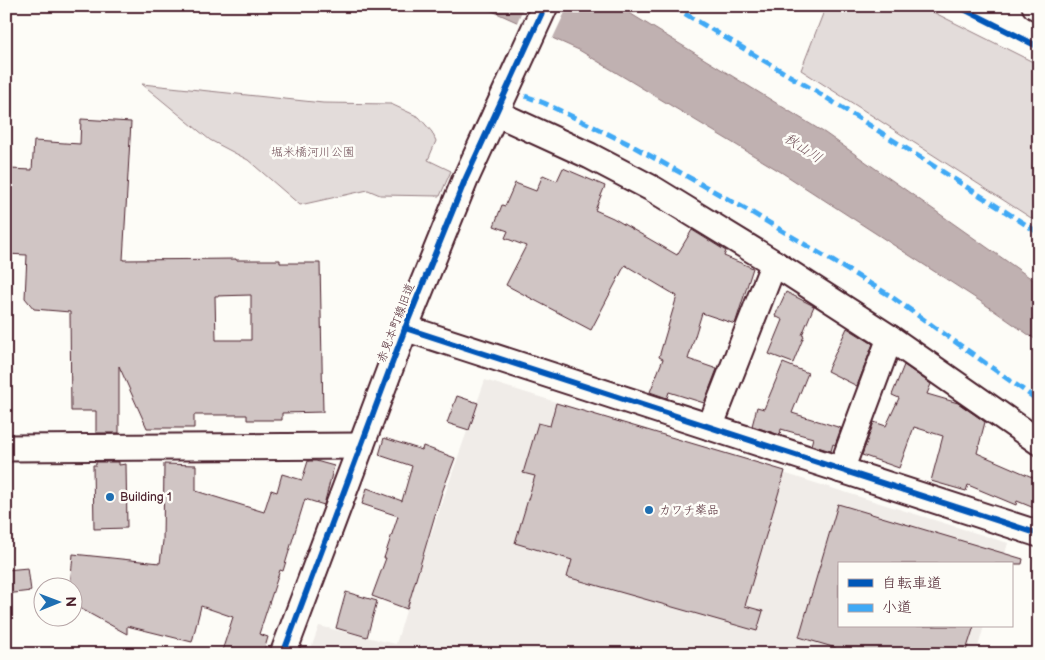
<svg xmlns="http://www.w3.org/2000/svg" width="1045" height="660" viewBox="0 0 1045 660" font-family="'Balsamiq Sans','Klee One',sans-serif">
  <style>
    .built { fill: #f0ece8 }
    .green { fill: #e3dcda; stroke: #967e82 }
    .water { fill: #c0b1b1; stroke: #91777b }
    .pier { fill: #fdfcf7 }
    .building { fill: #d0c5c4; stroke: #4a1f2b; fill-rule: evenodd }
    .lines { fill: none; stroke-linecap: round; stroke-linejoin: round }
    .minor-casing { stroke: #4a1f2b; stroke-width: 29 }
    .minor { stroke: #fdfcf7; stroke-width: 25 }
    .quiet { stroke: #3fa9f5; stroke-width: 5; stroke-dasharray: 10 5; stroke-linecap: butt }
    .cycleway-casing { stroke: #fdfcf7; stroke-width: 9 }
    .cycleway { stroke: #0057b8; stroke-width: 6 }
    .poi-dot { fill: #1f6fb2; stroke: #fdfcf7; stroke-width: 2 }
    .labels { text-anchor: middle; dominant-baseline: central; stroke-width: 5; stroke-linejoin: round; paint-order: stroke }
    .park-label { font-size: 12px; fill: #704e57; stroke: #fdfcf7 }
    .street-label { font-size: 12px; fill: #4a1f2b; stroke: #fdfcf7 }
    .poi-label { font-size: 12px; fill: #4a1f2b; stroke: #fdfcf7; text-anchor: start }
    .water-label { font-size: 14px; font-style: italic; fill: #73525a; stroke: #fdfcf7 }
  </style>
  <rect width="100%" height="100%" fill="#fdfcf7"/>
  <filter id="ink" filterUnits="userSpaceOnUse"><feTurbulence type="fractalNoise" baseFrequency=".02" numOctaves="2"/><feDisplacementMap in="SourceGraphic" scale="10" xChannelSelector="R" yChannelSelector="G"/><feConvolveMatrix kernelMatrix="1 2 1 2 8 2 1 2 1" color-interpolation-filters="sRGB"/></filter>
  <g filter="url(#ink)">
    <!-- built -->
    <polygon class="built" points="485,380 1008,543 1002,564 839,564 839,626 984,626 976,654 309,654 319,626 396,644 418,571"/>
    <!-- green -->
    <g class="green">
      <polygon points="826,6 921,6 1039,65 1039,223 801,70"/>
      <polygon points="142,84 323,103 391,104 419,117 432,132 436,141 428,160 451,171 440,196 380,195 368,190 300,205 248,160 210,140"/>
    </g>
    <!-- water -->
    <polygon class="water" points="481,6 618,6 825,133 1039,284 1039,342 983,303 781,172 579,50"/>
    <!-- pier -->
    <polygon class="pier" points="524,6 568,6 552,40 516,25"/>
    <!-- building -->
    <g class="building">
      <path d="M81,119l50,3 -8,138 113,-1v1h44v3h40l3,149 -41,1v7h-35v-5h-53v13h-47l-28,-62v67h-23v-22h-25l-1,-99 -36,-3 -9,-11 2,-43 -21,-1v-6l4,-79 22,1 2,-29 46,3zM251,295v45h-35l-1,-44z"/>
      <polygon points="563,168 605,186 595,210 613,218 677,255 692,230 726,251 724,256 753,268 735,324 702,313 688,359 717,369 704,403 669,392 667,398 650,392 663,359 659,357 677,296 625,265 591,330 506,285 526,246 505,238 508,231 494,226 502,205 505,206 515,183 536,191 543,175 557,181"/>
      <polygon points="786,292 814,306 802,335 804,336 793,363 769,354 783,320 775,316"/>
      <polygon points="847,328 873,344 857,386 827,371"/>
      <polygon points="783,363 808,373 792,413 841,428 835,445 833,444 831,451 811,445 813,438 781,429 780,435 752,426 757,407 764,409"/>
      <polygon points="904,365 931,384 927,394 958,403 985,422 977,453 1039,480 1039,510 1017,501 1016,505 968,485 966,491 931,481 943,436 914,427 899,468 862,455 874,422 886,426 899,398 892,395"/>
      <polygon points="457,396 478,403 469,430 447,423"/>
      <polygon points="556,403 785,471 745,606 763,611 757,631 567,577 572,560 515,543 535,476 523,473 538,423 550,426"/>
      <polygon points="384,438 422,450 423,446 455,458 441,495 407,609 372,596 386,558 384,558 398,516 362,504 367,488 402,501 412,466 379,455"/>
      <polygon points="308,461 316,461 334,466 324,505 305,499 283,571 280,570 259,634 268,637 263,654 221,654 233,617 201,606 192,642 127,626 127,634 72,604 72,588 70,588 73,554 160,563 163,541 164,464 196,465 196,491 264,512 271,490 277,492 282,474 302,480"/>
      <polygon points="96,462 119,462 119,465 126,464 127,528 94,529 93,465 96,465"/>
      <polygon points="838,504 1023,559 1022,564 839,564 839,626 974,626 965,654 834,654 836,648 799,637"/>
      <polygon points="28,568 31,591 6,594 6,570"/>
      <polygon points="346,592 377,601 367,637 336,628"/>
    </g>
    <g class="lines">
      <!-- minor casing -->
      <g class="minor-casing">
        <g id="minor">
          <polyline points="1035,6 1039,8"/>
          <polyline points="496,113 590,156 653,189 774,263 890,338 1039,442"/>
          <polyline points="405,328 1039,534"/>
          <polyline points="710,427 774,263"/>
          <polyline points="6,448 361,446"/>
          <polyline points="841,470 890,338"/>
          <polyline points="283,654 409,318 465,180 545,6"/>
        </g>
      </g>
      <!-- minor -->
      <use href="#minor" class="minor"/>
      <!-- quiet -->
      <g class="quiet">
        <polyline points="672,6 822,95 1039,233"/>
        <polyline points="525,96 544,103 629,144 751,212 889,295 1039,401"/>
      </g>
      <!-- cycleway casing -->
      <g class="cycleway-casing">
        <g id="cycleway">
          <polyline points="958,6 1039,47"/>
          <polyline points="405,328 1039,534"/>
          <polyline points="283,654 409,318 465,180 545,6"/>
        </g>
      </g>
      <!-- cycleway -->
      <use href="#cycleway" class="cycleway"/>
    </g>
  </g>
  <!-- markers -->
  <g class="poi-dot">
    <circle cx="110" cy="497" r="5"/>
    <circle cx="649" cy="510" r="5"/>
  </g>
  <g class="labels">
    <!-- park labels -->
    <g class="park-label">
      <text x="313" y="152">堀米橋河川公園</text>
    </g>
    <!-- street labels -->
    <g class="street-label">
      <text transform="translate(396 323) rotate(-69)">赤見本町線旧道</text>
    </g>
    <!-- poi labels -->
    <g class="poi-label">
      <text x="120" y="497">Building 1</text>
      <text x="659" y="510">カワチ薬品</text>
    </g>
    <!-- water labels -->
    <g class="water-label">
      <text transform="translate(803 148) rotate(33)">秋山川</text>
    </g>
  </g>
  <!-- margin -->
  <rect width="1045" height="660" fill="none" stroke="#fdfcf7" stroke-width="25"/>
  <rect x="12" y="12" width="1020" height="635" fill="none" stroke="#4a1f2b" stroke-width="2" filter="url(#ink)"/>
  <!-- legend -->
  <rect x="838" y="562" width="175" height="65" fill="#fdfcf7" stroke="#b5a4a5"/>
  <rect x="848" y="579" width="25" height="8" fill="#0057b8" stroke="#b5a4a5"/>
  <text x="882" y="588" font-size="15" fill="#4a1f2b">自転車道</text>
  <rect x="848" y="604" width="25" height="8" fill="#3fa9f5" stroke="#b5a4a5"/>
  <text x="882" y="612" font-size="15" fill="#4a1f2b">小道</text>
  <!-- north arrow -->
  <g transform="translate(58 602) rotate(89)"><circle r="24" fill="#fdfcf7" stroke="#b5a4a5"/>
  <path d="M0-4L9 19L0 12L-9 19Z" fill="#1f6fb2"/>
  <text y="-8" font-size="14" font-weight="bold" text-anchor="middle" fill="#4a1f2b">N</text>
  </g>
</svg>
